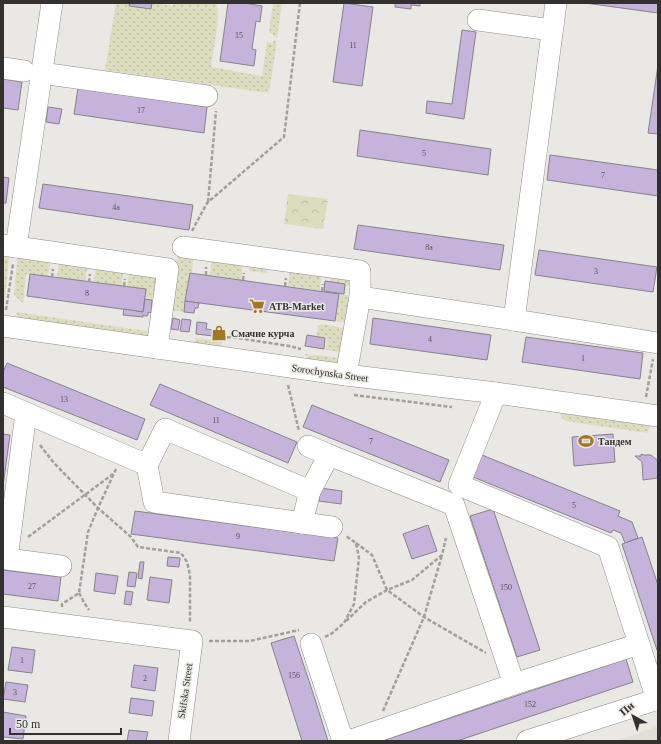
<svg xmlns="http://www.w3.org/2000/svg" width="661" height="744" viewBox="0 0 661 744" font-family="Georgia,serif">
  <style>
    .built { fill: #e3ded3 }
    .grass { fill: url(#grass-dots) }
    .park { fill: url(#park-crowns) }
    .building { fill: #c5b3dc; stroke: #858487 }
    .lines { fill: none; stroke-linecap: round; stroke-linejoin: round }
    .minor-casing { stroke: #8f8d8a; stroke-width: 22 }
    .path { stroke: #a1a09d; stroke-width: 2.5; stroke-dasharray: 4 2; stroke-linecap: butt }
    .minor { stroke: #fff; stroke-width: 21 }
    .labels { text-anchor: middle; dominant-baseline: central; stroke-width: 3; stroke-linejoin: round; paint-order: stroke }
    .number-label { font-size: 8px; fill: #57525a }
    .poi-label { font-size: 10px; font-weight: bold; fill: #32312f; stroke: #eae8e4; text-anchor: start }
    .street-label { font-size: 10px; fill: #32312f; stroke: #eae8e4 }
  </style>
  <defs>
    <pattern id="grass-dots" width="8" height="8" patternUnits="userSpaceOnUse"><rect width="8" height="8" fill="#dbddbe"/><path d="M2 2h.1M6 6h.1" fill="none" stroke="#bcbea4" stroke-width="1.8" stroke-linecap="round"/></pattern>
    <pattern id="park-crowns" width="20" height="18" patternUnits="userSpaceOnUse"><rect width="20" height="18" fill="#dbddbe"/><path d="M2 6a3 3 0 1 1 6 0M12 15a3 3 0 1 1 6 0" fill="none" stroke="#bcbea4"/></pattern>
  </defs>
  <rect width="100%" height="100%" fill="#eae8e4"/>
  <!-- built -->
  <polygon class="built" points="658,726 658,741 616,741"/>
  <!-- grass -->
  <g class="grass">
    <path d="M116,3h14v3l21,3 1,-6 21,3v-3h43c5,13 -3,49 -5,64l51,9 5,-34 6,1 1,-3 3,1 -8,52 -164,-23z"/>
    <polygon points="273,3 282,3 277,38 269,32"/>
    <polygon points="3,249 10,250 4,305 3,304"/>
    <polygon points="18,251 51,256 48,276 26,274 23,303 14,295"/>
    <polygon points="194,251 192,273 190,273 184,312 169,310 176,264 177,260 182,253"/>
    <polygon points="212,254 243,259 241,280 210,275"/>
    <polygon points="60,258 88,262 85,281 57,277"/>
    <polygon points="249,260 266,268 267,273 249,271"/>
    <polygon points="96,263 124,267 121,286 94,282"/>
    <polygon points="130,267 159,276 155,299 145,297 146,289 127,287"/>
    <polygon points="290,271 321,275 320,291 288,286"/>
    <polygon points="331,271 346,273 352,284 347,286 345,286 345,284 330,282"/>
    <polygon points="339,294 354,296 346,323 335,321"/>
    <polygon points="16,312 153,332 146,339 18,320"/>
    <polygon points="321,324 349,329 345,353 326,350 327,338 316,337 318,326"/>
    <polygon points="195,338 222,341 221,350 194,346"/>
    <polygon points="305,354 341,358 341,362 335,365 307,359"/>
    <polygon points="559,410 651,424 647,433 566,421 562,418"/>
  </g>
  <!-- park -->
  <polygon class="park" points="288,194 328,199 323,229 284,224"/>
  <!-- building -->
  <g class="building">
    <polygon points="130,3 152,3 151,9 129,6"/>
    <polygon points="228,3 244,3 262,6 260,22 256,21 252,49 256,50 254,66 220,61"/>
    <polygon points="344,3 373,7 362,86 333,82"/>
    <polygon points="395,3 420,3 420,6 411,5 411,9 395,7"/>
    <polygon points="585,3 658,3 658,13"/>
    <polygon points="462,30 476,32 464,119 426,113 427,101 452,104"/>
    <polygon points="658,65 658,134 648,133"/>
    <polygon points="3,79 22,82 18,110 3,108"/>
    <polygon points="78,88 207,107 204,133 74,114"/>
    <polygon points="48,107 62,109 59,124 46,122"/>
    <polygon points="360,130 491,149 488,175 357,156"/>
    <polygon points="550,155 658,170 658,196 547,180"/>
    <polygon points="3,177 9,178 6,203 3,203"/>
    <polygon points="43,184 193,205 189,230 39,208"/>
    <polygon points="358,225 504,245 500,270 354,249"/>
    <polygon points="539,250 657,267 653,292 535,275"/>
    <polygon points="190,273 339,294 335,321 185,301"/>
    <polygon points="30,274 146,289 143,312 27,296"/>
    <polygon points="325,281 345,284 344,294 324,291"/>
    <polygon points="145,299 152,300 151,313 148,312 148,315 147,316 145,316 143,315 143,317 123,315 124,309 143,312"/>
    <polygon points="185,301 199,303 198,308 195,308 194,313 184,312"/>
    <polygon points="173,318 180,320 178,330 171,329"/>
    <polygon points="373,318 491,335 487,360 370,344"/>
    <polygon points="182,319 191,320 189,332 180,331"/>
    <polygon points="197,322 207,323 206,329 214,330 213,336 196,334"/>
    <polygon points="307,335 325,338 324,349 305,346"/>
    <polygon points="526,337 643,353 640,379 522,362"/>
    <polygon points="7,363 145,419 137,440 3,387 3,372"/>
    <polygon points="160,384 297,442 288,463 150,405"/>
    <polygon points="312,405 449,460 440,482 303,427"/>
    <polygon points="3,434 10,435 3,486"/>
    <polygon points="613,434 615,462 574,466 572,437"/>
    <polygon points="641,454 644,455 651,455 658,461 658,478 643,480 642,462 635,456 641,456"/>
    <polygon points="482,455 620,511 618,516 632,522 638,538 625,543 621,533 613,530 611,533 473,477"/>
    <polygon points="320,488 342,491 341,504 319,501"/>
    <polygon points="493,509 540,650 517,657 470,516"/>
    <polygon points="135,511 338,538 334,561 131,534"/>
    <polygon points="428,525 437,551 412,559 403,534"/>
    <polygon points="642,537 658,585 658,653 622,544"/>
    <polygon points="168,557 180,558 179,567 167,566"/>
    <polygon points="140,562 144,562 142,579 138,578"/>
    <polygon points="3,570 61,577 58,601 3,594"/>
    <polygon points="129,572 137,573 135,587 127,586"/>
    <polygon points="96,573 118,576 115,594 94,591"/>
    <polygon points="150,577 172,580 169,603 147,600"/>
    <polygon points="126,591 133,592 131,605 124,604"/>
    <polygon points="294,636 314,696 328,741 302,741 271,643"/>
    <polygon points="12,647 35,650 32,673 8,670"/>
    <polygon points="626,659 633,682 457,741 382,741"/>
    <polygon points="134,665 158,668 155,691 131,687"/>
    <polygon points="6,682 28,685 25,702 3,699"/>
    <polygon points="131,698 154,701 152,716 129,713"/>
    <polygon points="3,712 26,716 23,739 3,737"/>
    <polygon points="129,730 148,732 146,741 127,741"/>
  </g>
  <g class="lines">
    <!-- minor casing -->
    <g class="minor-casing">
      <g id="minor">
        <polyline points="478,20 552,30"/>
        <polyline points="3,68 24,71"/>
        <polyline points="41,73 207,96"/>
        <polyline points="3,245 168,269 157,348"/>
        <polyline points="16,247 52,3"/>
        <polyline points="183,247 360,271 360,297 514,320 658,343"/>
        <polyline points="514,320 556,3"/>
        <polyline points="3,326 346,375 496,393 658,416"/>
        <polyline points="346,375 360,297"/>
        <polyline points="496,393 459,485 608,547 657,700"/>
        <polyline points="3,403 147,465 154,502 332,527"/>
        <polyline points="26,413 7,559 61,566"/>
        <polyline points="308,446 329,455"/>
        <polyline points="147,465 165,429 310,491"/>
        <polyline points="302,523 310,491 329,455 454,505 514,684"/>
        <polyline points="3,617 192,641 179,741"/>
        <polyline points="311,644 343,741"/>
        <polyline points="349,741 514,684 639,644"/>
        <polyline points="527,741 658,699"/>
      </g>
    </g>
    <!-- path -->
    <g class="path">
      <polyline points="208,202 216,111"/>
      <polyline points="192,231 207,203 284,137 300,3"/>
      <polyline points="206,275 206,267"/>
      <polyline points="52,277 53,269"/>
      <polyline points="243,280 244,273"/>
      <polyline points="89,282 90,274"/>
      <polyline points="124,286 125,279"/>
      <polyline points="285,286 286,278"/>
      <polyline points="322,291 323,284"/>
      <polyline points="6,310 13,264"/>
      <polyline points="221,338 231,337 289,346 301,349"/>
      <polyline points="288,385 299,431"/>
      <polyline points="354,395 452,407"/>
      <polyline points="646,397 653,359"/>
      <polyline points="40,445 54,463 98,508 131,537 138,547 181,553 187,562 190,575 190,623"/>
      <polyline points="28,537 113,474"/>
      <polyline points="356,543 372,555 387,590 424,617 486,653"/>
      <polyline points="79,593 85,604 89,610"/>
      <polyline points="62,607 62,604 79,593 88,532 98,508 116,469"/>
      <polyline points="346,621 366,602 387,590 412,580 442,555 446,538"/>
      <polyline points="325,637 331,634 344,623 354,604 359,558 356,543 346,536"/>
      <polyline points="209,641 250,641 299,630"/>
      <polyline points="383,711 424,617 442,555"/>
    </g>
    <!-- minor -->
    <use href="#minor" class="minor"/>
  </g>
  <!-- icons -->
  <defs>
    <g id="supermarket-bare" transform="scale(1.2)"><path d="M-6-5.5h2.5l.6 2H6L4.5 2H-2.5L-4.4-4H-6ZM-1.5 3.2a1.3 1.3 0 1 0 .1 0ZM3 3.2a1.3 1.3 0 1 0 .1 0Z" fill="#a07826" stroke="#eae8e4" stroke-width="2.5" paint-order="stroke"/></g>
    <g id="shop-bare" transform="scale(1.2)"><path d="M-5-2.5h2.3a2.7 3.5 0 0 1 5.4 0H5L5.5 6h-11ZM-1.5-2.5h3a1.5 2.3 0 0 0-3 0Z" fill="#a07826" stroke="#eae8e4" stroke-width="2.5" paint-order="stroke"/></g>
    <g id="stadium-bare" transform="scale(1.2)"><path d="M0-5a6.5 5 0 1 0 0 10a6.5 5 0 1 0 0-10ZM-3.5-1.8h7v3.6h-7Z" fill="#a07826" stroke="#eae8e4" stroke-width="2.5" paint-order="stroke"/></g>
  </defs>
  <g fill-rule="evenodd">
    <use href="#supermarket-bare" x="257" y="306"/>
    <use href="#shop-bare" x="219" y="333"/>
    <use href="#stadium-bare" x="586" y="441"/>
  </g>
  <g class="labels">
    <!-- number labels -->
    <g class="number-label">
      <text x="239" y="35">15</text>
      <text x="353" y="45">11</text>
      <text x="141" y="110">17</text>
      <text x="424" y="153">5</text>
      <text x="603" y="175">7</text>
      <text x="116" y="207">4а</text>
      <text x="429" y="247">8а</text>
      <text x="596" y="271">3</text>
      <text x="87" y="293">8</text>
      <text x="430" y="339">4</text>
      <text x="583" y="358">1</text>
      <text x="64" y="399">13</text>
      <text x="216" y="420">11</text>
      <text x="371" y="441">7</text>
      <text x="574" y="505">5</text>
      <text x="238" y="536">9</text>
      <text x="32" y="586">27</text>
      <text x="506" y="587">150</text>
      <text x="22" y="660">1</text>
      <text x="294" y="675">156</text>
      <text x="145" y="678">2</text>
      <text x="15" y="692">3</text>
      <text x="530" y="704">152</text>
    </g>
    <!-- poi labels -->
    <g class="poi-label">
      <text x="269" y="306">ATB-Market</text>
      <text x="231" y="333">Смачне курча</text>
      <text x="598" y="441">Тандем</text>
    </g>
    <!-- street labels -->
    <g class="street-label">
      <text transform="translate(330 373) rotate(8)">Sorochynska Street</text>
      <text transform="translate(185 691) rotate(-82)">Skifska Street</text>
    </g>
  </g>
  <!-- border -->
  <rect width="661" height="744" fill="none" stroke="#32312f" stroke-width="8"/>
  <!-- north arrow -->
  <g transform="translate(633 716) rotate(320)" stroke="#eae8e4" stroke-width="3" paint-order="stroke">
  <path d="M0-3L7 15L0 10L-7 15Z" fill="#32312f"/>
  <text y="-6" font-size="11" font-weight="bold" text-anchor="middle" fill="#32312f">Пн</text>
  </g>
  <!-- scale -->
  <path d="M10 728v6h111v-6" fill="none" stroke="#32312f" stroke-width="2"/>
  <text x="16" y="728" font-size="12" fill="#32312f" stroke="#eae8e4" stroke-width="3" paint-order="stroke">50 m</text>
</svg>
